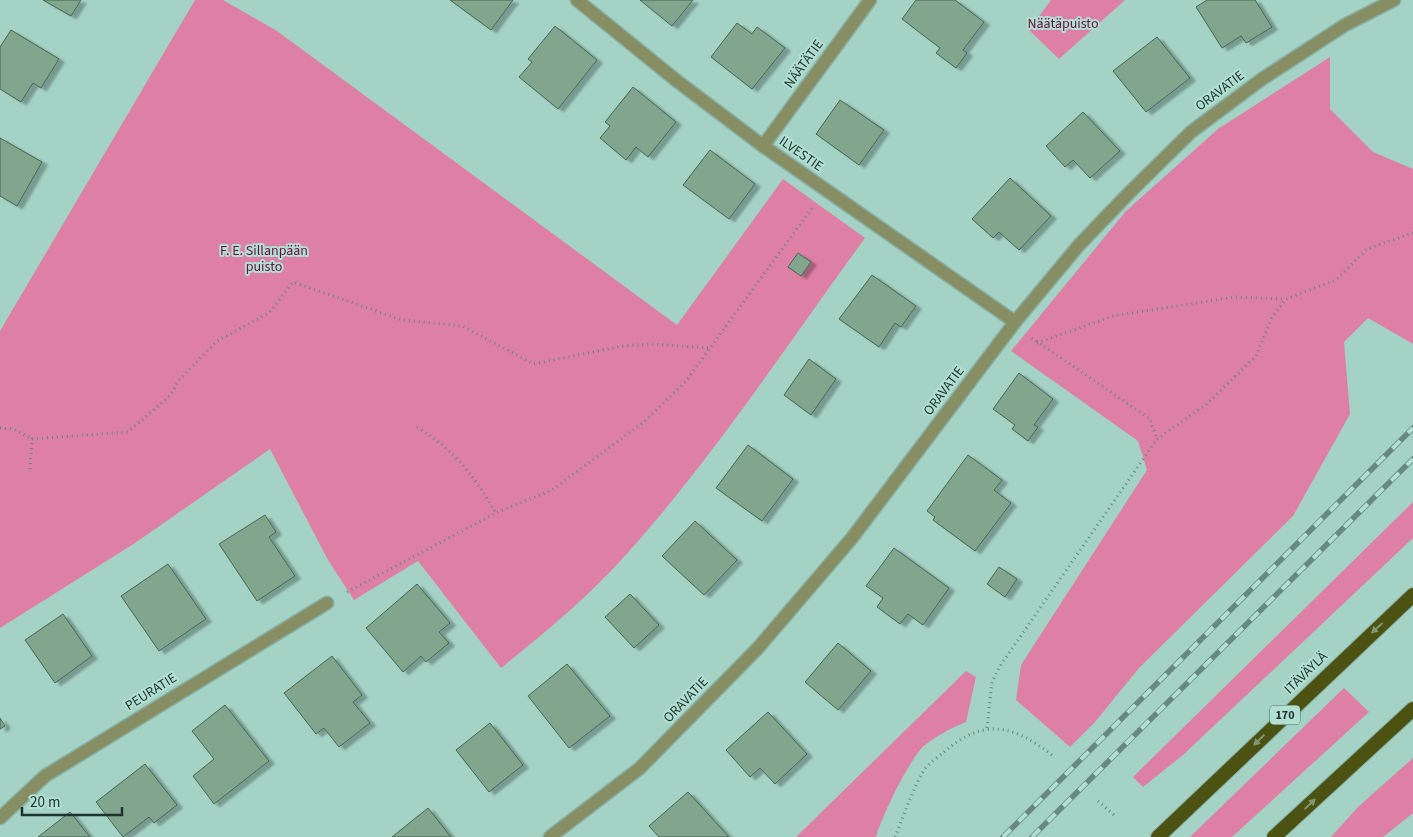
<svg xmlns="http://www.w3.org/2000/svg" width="1413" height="837" viewBox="0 0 1413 837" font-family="'Source Sans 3',sans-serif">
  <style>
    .green { fill: #de80a5 }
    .building { fill: #82a58e; stroke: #456752; filter: url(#shadow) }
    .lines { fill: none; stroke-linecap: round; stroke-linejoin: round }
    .minor-casing { stroke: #87afa4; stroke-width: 15 }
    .trunk-casing { stroke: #87afa4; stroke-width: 16 }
    .path { stroke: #65867d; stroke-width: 3; stroke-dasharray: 1 4; stroke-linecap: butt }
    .minor { stroke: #878e64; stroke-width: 12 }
    .trunk { stroke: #4c5212; stroke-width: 14 }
    .rail-casing { stroke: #688980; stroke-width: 5.5 }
    .rail { stroke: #b1dfd2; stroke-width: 4; stroke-dasharray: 11; stroke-linecap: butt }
    .oneway { fill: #7e9872 }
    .labels { text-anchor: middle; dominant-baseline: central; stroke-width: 4; stroke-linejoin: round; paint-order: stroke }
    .shield { fill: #b1dfd2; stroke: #4b665e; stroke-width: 1 }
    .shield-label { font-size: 12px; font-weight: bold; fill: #1f322d }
    .park-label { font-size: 14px; fill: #6b0e3e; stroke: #b1dfd2 }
    .street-label { font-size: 14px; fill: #1f322d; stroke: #b1dfd2 }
  </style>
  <defs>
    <filter id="shadow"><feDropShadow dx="5.5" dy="3" stdDeviation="1" flood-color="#0004"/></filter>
  </defs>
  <rect width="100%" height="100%" fill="#a4d2c5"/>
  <!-- green -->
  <g class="green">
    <path d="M195,0h28l54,31 400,294 106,-146 82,59c-79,108 -153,222 -243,321 -36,40 -79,75 -121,109l-83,-107 -64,39 -26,-40 -58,-111 -135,94 -135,85v-297z"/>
    <polygon points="1051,0 1125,0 1059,59 1029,30"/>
    <polygon points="1330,57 1330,109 1373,152 1413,169 1413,344 1368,318 1344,342 1350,414 1293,516 1139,668 1095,722 1070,747 1016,700 1021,665 1147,470 1138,441 1011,351 1126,211 1218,129"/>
    <polygon points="1413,502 1413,538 1183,755 1143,787 1133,777"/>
    <path d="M966,671l10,6 -10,45c-15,6 -28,13 -41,23 -16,14 -43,71 -49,92h-80z"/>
    <polygon points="1344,688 1369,712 1232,837 1190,837"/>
    <polygon points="1413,758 1413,813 1383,837 1331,837 1358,807"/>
  </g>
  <!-- building -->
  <g class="building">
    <polygon points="43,0 81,0 71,16"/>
    <polygon points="450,0 513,0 491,30"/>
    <polygon points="640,0 693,0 672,26"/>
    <polygon points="916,0 955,0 984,22 963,50 967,53 956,68 936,53 940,48 902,19"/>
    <polygon points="1207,0 1255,0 1272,27 1246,43 1241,36 1222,48 1196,7"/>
    <polygon points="737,23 752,34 757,27 785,48 752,89 711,57"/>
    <polygon points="555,26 597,60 558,109 519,77 532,62 528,59"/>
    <polygon points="11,30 59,59 41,88 33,83 21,102 0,89 0,47"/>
    <polygon points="1157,37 1190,78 1146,112 1113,71"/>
    <polygon points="633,87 676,122 648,157 636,147 626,160 600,138 610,126 605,122"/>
    <polygon points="840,100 884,130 859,165 816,134"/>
    <polygon points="1083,112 1120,151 1090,178 1073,160 1065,167 1046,146"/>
    <polygon points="0,138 42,162 17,206 0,196"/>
    <polygon points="710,150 755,184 729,219 683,185"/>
    <polygon points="1010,178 1051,216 1019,250 999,232 993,238 972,219"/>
    <polygon points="798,253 811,262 801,276 788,267"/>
    <polygon points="872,275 916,306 901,327 895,323 879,347 839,319"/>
    <polygon points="809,359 836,379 811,415 784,395"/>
    <polygon points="1019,373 1053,399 1034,425 1038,427 1028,441 1012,429 1015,425 993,409"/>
    <polygon points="748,445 793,479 762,521 716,488"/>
    <polygon points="968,455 1002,480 994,490 1011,503 975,551 933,520 935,517 927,511"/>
    <polygon points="265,515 276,532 269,537 295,576 257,601 219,544"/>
    <polygon points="695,521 737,560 704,595 662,556"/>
    <polygon points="894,548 949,588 923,625 908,614 900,624 877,607 883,598 866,586"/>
    <polygon points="168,564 206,619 159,651 121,596"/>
    <polygon points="999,567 1017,579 1005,597 987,584"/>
    <polygon points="417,584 450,623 439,632 449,643 426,662 421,656 403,672 366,628"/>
    <polygon points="630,594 659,625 634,648 605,617"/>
    <polygon points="63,614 92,656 55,683 25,640"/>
    <polygon points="838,643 871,671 838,710 805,682"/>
    <polygon points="332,656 362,695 353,702 370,723 339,747 324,728 316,734 284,693"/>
    <polygon points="567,664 610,716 569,748 528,696"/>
    <polygon points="225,705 269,761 214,804 193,776 214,759 192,731"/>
    <polygon points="768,712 807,754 775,784 760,768 750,777 726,750"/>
    <polygon points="0,718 5,726 0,729"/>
    <polygon points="490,723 523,765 489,792 456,750"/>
    <polygon points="145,764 177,805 154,823 149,817 123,837 96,802"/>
    <polygon points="688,792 729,837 659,837 649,826"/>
    <polygon points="428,808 451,837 392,837"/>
    <polygon points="70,812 90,837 38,837"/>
  </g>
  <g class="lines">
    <!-- minor casing -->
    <g class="minor-casing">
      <g id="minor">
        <polyline points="577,0 677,81 763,146 1015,322"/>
        <polyline points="763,146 870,0"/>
        <polyline points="0,818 45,776 327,603"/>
        <polyline points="550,837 640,768 758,648 852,538 1015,322 1079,245 1130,192 1191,132 1262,79 1345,25 1394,0"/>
      </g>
    </g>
    <!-- trunk casing -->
    <g class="trunk-casing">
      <g id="trunk">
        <polyline points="1158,837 1413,595"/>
        <polyline points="1274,837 1413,709"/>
      </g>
    </g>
    <!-- path -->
    <g class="path">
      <polyline points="1032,338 1150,419 1157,439"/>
      <polyline points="1037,343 1113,316 1235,297 1285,299"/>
      <path d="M417,427c41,26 54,46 79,86"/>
      <polyline points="0,428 13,429 32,439"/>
      <polyline points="30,469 32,439 128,432 170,396 179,380 217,341 269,313 293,282 402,320 462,326 534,364 622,346 652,344 711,348"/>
      <polyline points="347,592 496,513 552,490 644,422 686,381 812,208"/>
      <polyline points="987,728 992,682 1000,666 1157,439 1207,404 1256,356 1271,319 1286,299 1336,280 1367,249 1413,233"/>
      <polyline points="1098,801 1115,816"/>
      <path d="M895,837c9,-22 17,-46 29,-67 5,-7 14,-13 20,-18 40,-35 70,-27 109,4"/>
    </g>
    <!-- minor -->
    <use href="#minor" class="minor"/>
    <!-- trunk -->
    <use href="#trunk" class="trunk"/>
    <!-- rail casing -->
    <g class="rail-casing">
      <g id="rail">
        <polyline points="1003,837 1413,428"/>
        <polyline points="1032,837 1413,459"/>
      </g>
    </g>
    <!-- rail -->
    <use href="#rail" class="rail"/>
  </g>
  <!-- one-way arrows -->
  <defs><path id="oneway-solid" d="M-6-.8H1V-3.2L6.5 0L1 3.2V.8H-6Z" transform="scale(1.25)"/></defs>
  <g class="oneway">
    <use href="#oneway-solid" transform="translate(1377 628) rotate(138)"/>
    <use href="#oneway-solid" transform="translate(1259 740) rotate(136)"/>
    <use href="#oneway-solid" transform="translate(1310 804) rotate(-43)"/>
  </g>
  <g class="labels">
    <!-- shield labels -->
    <rect class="shield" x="1270" y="705.5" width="30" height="19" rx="4"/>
    <g class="shield-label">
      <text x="1285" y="715">170</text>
    </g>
    <!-- park labels -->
    <g class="park-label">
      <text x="1063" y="24">Näätäpuisto</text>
      <text x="264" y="251">F. E. Sillanpään<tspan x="264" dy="16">puisto</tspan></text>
    </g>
    <!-- street labels -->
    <g class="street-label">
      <text transform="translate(804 64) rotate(-54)">NÄÄTÄTIE</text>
      <text transform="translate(1220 91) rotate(-37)">ORAVATIE</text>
      <text transform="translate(801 154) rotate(35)">ILVESTIE</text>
      <text transform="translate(944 391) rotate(-53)">ORAVATIE</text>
      <text transform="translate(1306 673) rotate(-44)">ITÄVÄYLÄ</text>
      <text transform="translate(151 692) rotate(-32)">PEURATIE</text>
      <text transform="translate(686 700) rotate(-46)">ORAVATIE</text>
    </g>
  </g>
  <!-- scale -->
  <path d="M22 807v8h100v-8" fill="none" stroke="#1f322d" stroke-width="2.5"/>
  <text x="30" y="807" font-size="15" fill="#1f322d" stroke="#b1dfd2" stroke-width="4" paint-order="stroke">20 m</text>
</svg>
